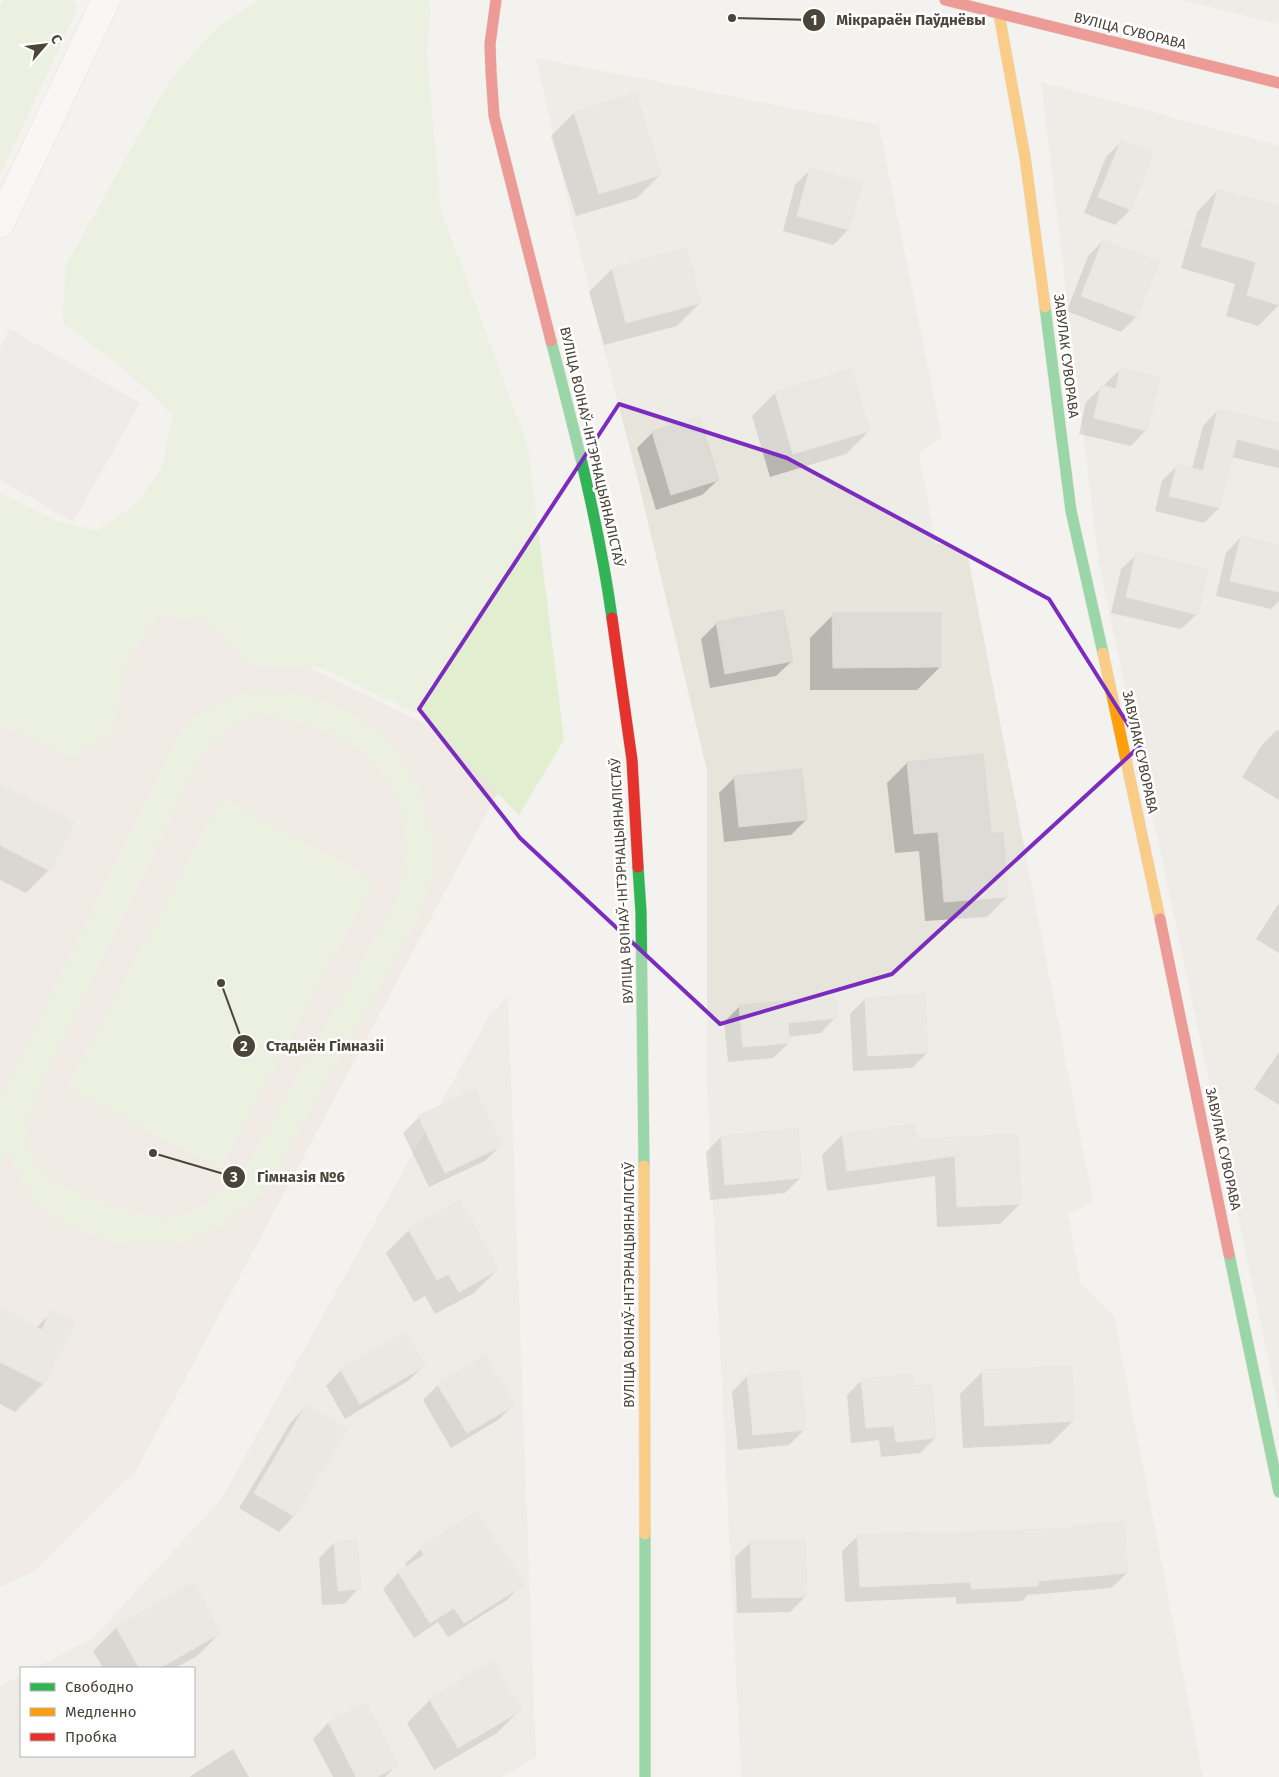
<svg xmlns="http://www.w3.org/2000/svg" width="1279" height="1777" viewBox="0 0 1279 1777" font-family="'Fira Sans',sans-serif">
  <style>
    .residential { fill: #e7e4dc }
    .education { fill: #eae5da }
    .green { fill: #e1eecf; fill-rule: evenodd }
    .parking { fill: #e6e3df }
    .shadow { fill: #0003 }
    .building { fill: #dedbd6; stroke: #dcd9d4 }
    .lines { fill: none; stroke-linecap: round; stroke-linejoin: round }
    .street-casing { stroke: #d2d0cb; stroke-width: 29 }
    .fast-casing { stroke: #d3cfc5; stroke-width: 12 }
    .slow-casing { stroke: #d3cfc5; stroke-width: 12 }
    .jam-casing { stroke: #d3cfc5; stroke-width: 12 }
    .street { stroke: #fdfdfc; stroke-width: 28 }
    .fast { stroke: #30b455; stroke-width: 11 }
    .slow { stroke: #ff9f0a; stroke-width: 11 }
    .jam { stroke: #e5322d; stroke-width: 11 }
    .marked { fill: none; stroke: #7b2cbf; stroke-width: 4; stroke-linejoin: round }
    .labels { text-anchor: middle; dominant-baseline: central; stroke-width: 5; stroke-linejoin: round; paint-order: stroke }
    .street-label { font-size: 14px; fill: #4b4439; stroke: #fff }
    .leader { fill: none; stroke: #4b4439; stroke-width: 2 }
    .callout-dot { fill: #4b4439; stroke: #fff; stroke-width: 2 }
    .mark-label { font-size: 15px; text-anchor: middle; font-weight: bold; fill: #fff }
    .callout-label { font-size: 15px; text-anchor: middle; font-weight: bold; fill: #4b4439; stroke: #fff; stroke-width: 5; stroke-linejoin: round; paint-order: stroke }
  </style>
  <rect width="100%" height="100%" fill="#f4f2ee"/>
  <!-- residential -->
  <g class="residential">
    <polygon points="1183,0 1279,0 1279,24"/>
    <polygon points="536,58 879,125 942,437 919,453 936,543 967,552 1093,1201 1068,1215 1081,1283 1114,1316 1203,1777 741,1777 707,1084 707,771 636,472 606,357 572,220"/>
    <polygon points="1041,82 1279,146 1279,1410 1099,564"/>
    <polygon points="508,996 536,1757 502,1777 0,1777 0,1686 21,1675 21,1756 194,1756 194,1668 35,1668 93,1638 222,1498 489,1016"/>
  </g>
  <!-- education -->
  <polygon class="education" points="0,517 512,766 136,1471 33,1572 0,1587"/>
  <!-- green -->
  <g class="green">
    <polygon points="4,0 75,0 77,9 0,175 0,7"/>
    <polygon points="259,0 428,0 430,9 427,54 441,210 528,447 564,740 519,815 423,716 319,667 253,665 212,623 159,614 128,657 111,733 72,757 0,724 0,493 54,520 97,531 138,502 162,467 173,415 122,367 62,323 66,265 168,83 214,30"/>
    <path d="M272,690c29,4 57,11 83,27 49,30 77,84 78,141 0,22 -9,46 -19,66l-149,266 -45,36 -45,18 -29,1 -30,-3 -44,-16 -18,-10 -16,-13 -15,-21 -9,-20 -5,-15 -9,18v-66l178,-361 13,-17 17,-13 43,-17zM266,714c23,6 48,11 70,21 16,7 30,18 42,32 34,39 32,83 21,130l-150,266c-16,19 -39,44 -65,52 -25,8 -51,-2 -74,-10 -60,-19 -100,-36 -76,-108l169,-346c21,-23 33,-29 63,-37z"/>
    <polygon points="222,799 374,880 220,1168 68,1087"/>
  </g>
  <!-- parking -->
  <polygon class="parking" points="10,329 140,403 73,522 0,480 0,347"/>
  <!-- shadow -->
  <g class="shadow">
    <polygon points="635,95 660,175 637,198 576,216 551,136 574,113"/>
    <polygon points="1121,142 1130,210 1115,225 1084,213 1106,157"/>
    <polygon points="810,170 848,230 833,245 783,231 795,185"/>
    <polygon points="1218,190 1279,207 1279,305 1258,326 1226,316 1235,284 1181,268 1197,212"/>
    <polygon points="1103,241 1136,317 1121,332 1067,311 1088,256"/>
    <polygon points="686,250 700,303 677,326 604,345 589,292 612,269"/>
    <polygon points="1121,369 1146,430 1131,446 1079,434 1086,402 1102,387 1104,387 1105,384"/>
    <polygon points="850,371 869,431 846,454 770,477 752,416 775,393"/>
    <polygon points="1218,410 1279,425 1279,468 1231,457 1219,508 1204,523 1155,511 1162,481 1177,466 1192,469 1203,426"/>
    <polygon points="652,433 718,480 702,495 656,510 637,448"/>
    <polygon points="1241,537 1279,546 1279,601 1271,609 1216,596 1226,553"/>
    <polygon points="1137,554 1197,614 1181,629 1111,613 1121,569"/>
    <polygon points="833,615 940,667 917,690 810,690 810,638"/>
    <polygon points="717,623 792,661 776,676 710,688 701,639"/>
    <polygon points="1277,730 1279,731 1279,800 1242,777 1262,745"/>
    <polygon points="907,763 1007,897 987,917 925,921 919,851 895,853 887,783"/>
    <polygon points="735,777 806,820 791,835 724,842 719,793"/>
    <polygon points="0,785 73,823 49,870 26,893 0,880"/>
    <polygon points="1279,903 1279,953 1256,939"/>
    <polygon points="865,999 927,1053 912,1068 853,1071 850,1014"/>
    <polygon points="740,1006 836,1017 821,1033 788,1037 789,1043 773,1058 728,1062 724,1022"/>
    <polygon points="1279,1052 1279,1105 1254,1089"/>
    <polygon points="474,1090 501,1145 485,1161 429,1187 403,1133 419,1117"/>
    <polygon points="842,1135 916,1141 1017,1136 1020,1204 1000,1224 937,1227 935,1176 827,1191 822,1155"/>
    <polygon points="721,1137 801,1177 785,1193 710,1200 706,1152"/>
    <polygon points="409,1230 497,1270 474,1293 435,1314 425,1296 414,1302 386,1253"/>
    <polygon points="0,1309 36,1328 52,1312 43,1384 15,1412 0,1404"/>
    <polygon points="424,1366 408,1381 345,1419 326,1386 341,1370"/>
    <polygon points="983,1371 1073,1421 1050,1444 963,1448 960,1394"/>
    <polygon points="747,1376 805,1429 789,1445 738,1450 732,1392"/>
    <polygon points="862,1380 913,1387 935,1438 920,1453 881,1457 879,1440 851,1443 847,1395"/>
    <polygon points="438,1385 513,1405 498,1420 451,1448 423,1400"/>
    <polygon points="306,1406 294,1516 279,1532 239,1508 291,1422"/>
    <polygon points="1072,1527 1127,1573 1111,1588 1028,1595 1022,1601 956,1604 956,1597 845,1602 842,1551 858,1536 923,1535 1070,1530"/>
    <polygon points="356,1541 359,1588 344,1604 322,1605 319,1558 334,1543"/>
    <polygon points="751,1542 805,1597 790,1612 737,1613 735,1557"/>
    <polygon points="421,1549 522,1584 507,1600 448,1637 438,1622 414,1638 383,1589 398,1573 407,1567 405,1564"/>
    <polygon points="192,1585 220,1633 197,1656 175,1668 103,1668 93,1651 116,1628"/>
    <polygon points="492,1663 520,1710 497,1733 434,1770 407,1723 430,1700"/>
    <polygon points="365,1704 396,1766 385,1777 333,1777 313,1739 328,1723"/>
    <polygon points="233,1749 249,1777 190,1777 192,1775"/>
  </g>
  <!-- building -->
  <g class="building">
    <polygon points="636,93 661,175 599,194 574,112"/>
    <polygon points="1121,140 1153,153 1131,210 1098,197"/>
    <polygon points="810,168 862,183 849,230 797,216"/>
    <polygon points="1218,189 1279,206 1279,305 1247,295 1256,262 1201,246"/>
    <polygon points="1103,240 1159,261 1137,317 1081,296"/>
    <polygon points="687,248 701,303 626,323 612,268"/>
    <polygon points="1120,368 1160,377 1147,431 1094,418 1101,385 1116,389"/>
    <polygon points="851,369 870,431 793,454 775,392"/>
    <polygon points="1218,409 1279,423 1279,450 1237,439 1220,508 1169,496 1177,464 1203,471"/>
    <polygon points="699,416 719,480 671,495 652,432"/>
    <polygon points="1241,536 1279,545 1279,592 1230,581"/>
    <polygon points="1136,552 1208,569 1198,615 1126,597"/>
    <polygon points="783,610 793,661 725,674 716,622"/>
    <polygon points="832,613 941,613 941,667 833,668"/>
    <polygon points="983,754 991,833 1003,833 1008,897 944,902 938,832 914,834 907,762"/>
    <polygon points="802,769 807,820 739,827 734,776"/>
    <polygon points="0,784 75,822 50,871 0,845"/>
    <polygon points="925,994 928,1053 868,1056 865,998"/>
    <polygon points="835,997 838,1018 788,1023 790,1043 743,1047 739,1005"/>
    <polygon points="475,1089 502,1146 445,1173 418,1116"/>
    <polygon points="914,1124 917,1139 1018,1134 1021,1204 957,1207 955,1156 847,1171 842,1134"/>
    <polygon points="798,1128 802,1178 725,1185 721,1136"/>
    <polygon points="460,1200 498,1270 459,1292 448,1274 437,1280 408,1229"/>
    <polygon points="0,1307 42,1330 51,1310 75,1323 44,1384 0,1362"/>
    <polygon points="405,1332 425,1366 360,1404 340,1369"/>
    <polygon points="485,1355 515,1405 467,1433 437,1384"/>
    <polygon points="1072,1366 1074,1421 985,1426 982,1370"/>
    <polygon points="800,1370 806,1430 753,1435 747,1375"/>
    <polygon points="913,1374 914,1386 931,1384 936,1438 896,1442 894,1426 866,1428 861,1379"/>
    <polygon points="306,1405 347,1429 295,1517 254,1493"/>
    <polygon points="477,1511 524,1585 464,1623 454,1608 430,1623 398,1572 424,1555 420,1548"/>
    <polygon points="1124,1522 1128,1573 1038,1581 1038,1586 971,1589 971,1582 860,1587 857,1535 924,1532 924,1534 1072,1528 1072,1526"/>
    <polygon points="357,1540 361,1589 338,1591 334,1542"/>
    <polygon points="750,1540 805,1540 807,1597 752,1598"/>
    <polygon points="193,1583 221,1633 160,1668 139,1668 116,1627"/>
    <polygon points="493,1661 522,1710 458,1748 429,1699"/>
    <polygon points="366,1703 398,1766 377,1777 356,1777 328,1722"/>
  </g>
  <g class="lines">
    <!-- street casing -->
    <g class="street-casing">
      <polyline id="street" points="0,224 106,0"/>
    </g>
    <!-- fast casing -->
    <g class="fast-casing">
      <g id="fast">
        <polyline points="1045,307 1071,511 1103,653"/>
        <path d="M551,341c24,92 48,183 61,277"/>
        <polyline points="638,867 641,912 644,1166"/>
        <polyline points="1229,1254 1279,1492"/>
        <polyline points="645,1534 645,1777"/>
      </g>
    </g>
    <!-- slow casing -->
    <g class="slow-casing">
      <g id="slow">
        <polyline points="999,14 1025,157 1045,307"/>
        <polyline points="1103,653 1160,919"/>
        <polyline points="644,1166 645,1534"/>
      </g>
    </g>
    <!-- jam casing -->
    <g class="jam-casing">
      <g id="jam">
        <polyline points="496,0 490,44 491,72 494,116 551,341"/>
        <polyline points="945,0 1279,83"/>
        <polyline points="612,618 632,760 638,867"/>
        <polyline points="1160,919 1229,1254"/>
      </g>
    </g>
    <!-- street -->
    <use href="#street" class="street"/>
    <!-- fast -->
    <use href="#fast" class="fast"/>
    <!-- slow -->
    <use href="#slow" class="slow"/>
    <!-- jam -->
    <use href="#jam" class="jam"/>
  </g>
  <!-- marked area -->
  <path d="M0 0H1279V1777H0ZM619,404l168,54 262,141 92,146 -249,229 -172,50 -200,-186 -101,-129z" fill="#f4f2ee" fill-opacity=".55" fill-rule="evenodd"/>
  <path class="marked" d="M619,404l168,54 262,141 92,146 -249,229 -172,50 -200,-186 -101,-129z"/>
  <g class="labels">
    <!-- street labels -->
    <g class="street-label">
      <text transform="translate(1130 31) rotate(14)">ВУЛІЦА СУВОРАВА</text>
      <text transform="translate(1066 356) rotate(83)">ЗАВУЛАК СУВОРАВА</text>
      <text transform="translate(592 447) rotate(77)">ВУЛІЦА ВОІНАЎ-ІНТЭРНАЦЫЯНАЛІСТАЎ</text>
      <text transform="translate(1140 752) rotate(78)">ЗАВУЛАК СУВОРАВА</text>
      <text transform="translate(622 881) rotate(-93)">ВУЛІЦА ВОІНАЎ-ІНТЭРНАЦЫЯНАЛІСТАЎ</text>
      <text transform="translate(1223 1149) rotate(78)">ЗАВУЛАК СУВОРАВА</text>
      <text transform="translate(629 1285) rotate(-90)">ВУЛІЦА ВОІНАЎ-ІНТЭРНАЦЫЯНАЛІСТАЎ</text>
    </g>
  </g>
  <!-- callouts -->
  <path class="leader" d="M732 18L814 20M221 983L244 1046M153 1153L234 1177"/>
  <g class="callout-dot">
    <circle cx="732" cy="18" r="5"/>
    <circle cx="221" cy="983" r="5"/>
    <circle cx="153" cy="1153" r="5"/>
    <circle cx="814" cy="20" r="12"/>
    <circle cx="244" cy="1046" r="12"/>
    <circle cx="234" cy="1177" r="12"/>
  </g>
  <g class="mark-label">
    <text x="814" y="25">1</text>
    <text x="244" y="1051">2</text>
    <text x="234" y="1182">3</text>
  </g>
  <g class="callout-label">
    <text x="911" y="25">Мікрараён Паўднёвы</text>
    <text x="325" y="1051">Стадыён Гімназіі</text>
    <text x="301" y="1182">Гімназія №6</text>
  </g>
  <!-- legend -->
  <rect x="20" y="1667" width="175" height="90" fill="#ffffff" stroke="#b7b4b0"/>
  <rect x="30" y="1683" width="25" height="8" fill="#30b455" stroke="#b7b4b0"/>
  <text x="65" y="1692" font-size="15" fill="#4b4439">Свободно</text>
  <rect x="30" y="1708" width="25" height="8" fill="#ff9f0a" stroke="#b7b4b0"/>
  <text x="65" y="1717" font-size="15" fill="#4b4439">Медленно</text>
  <rect x="30" y="1733" width="25" height="8" fill="#e5322d" stroke="#b7b4b0"/>
  <text x="65" y="1742" font-size="15" fill="#4b4439">Пробка</text>
  <!-- north arrow -->
  <g transform="translate(45 45) rotate(62)" stroke="#ffffff" stroke-width="4" paint-order="stroke">
  <path d="M0-4L9 19L0 12L-9 19Z" fill="#4b4439"/>
  <text y="-8" font-size="14" font-weight="bold" text-anchor="middle" fill="#4b4439">С</text>
  </g>
</svg>
